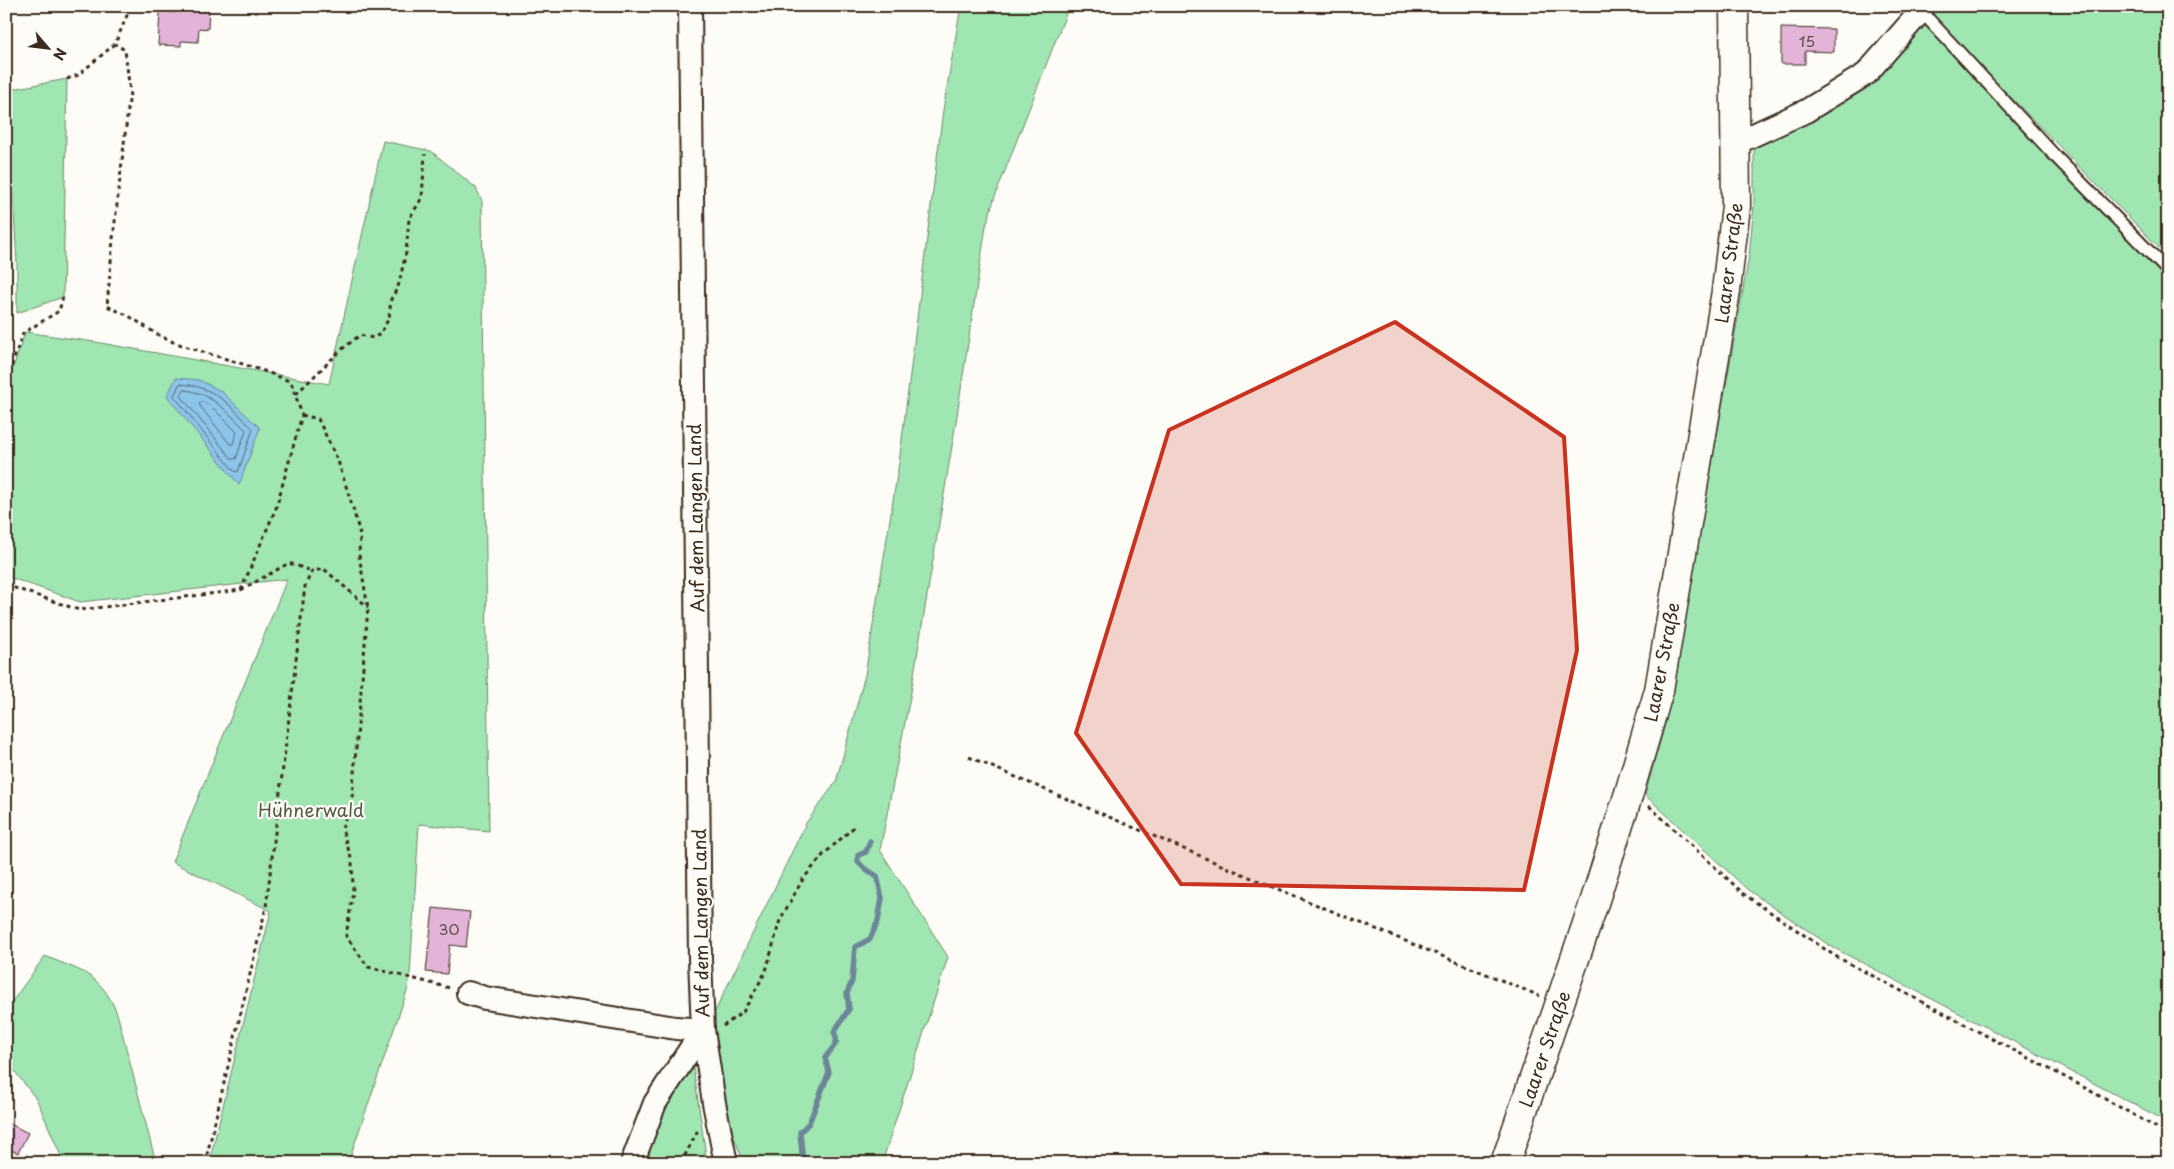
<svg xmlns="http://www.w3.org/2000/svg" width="2174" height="1169" viewBox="0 0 2174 1169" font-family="'Playpen Sans',sans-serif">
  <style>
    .green { fill: #a0e6b2; stroke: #6e8868 }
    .water { fill: #8cc4ea; stroke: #6c8698 }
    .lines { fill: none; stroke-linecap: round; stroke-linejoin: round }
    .shore { stroke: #5b6870; stroke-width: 1 }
    .stream { stroke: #6c8698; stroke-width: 5.5 }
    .building { fill: #e3b4d7; stroke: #3b2a1e }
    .lane-casing { stroke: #3b2a1e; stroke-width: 15 }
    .street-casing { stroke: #3b2a1e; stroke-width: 26 }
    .secondary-casing { stroke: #3b2a1e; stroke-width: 31 }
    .path { stroke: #3b2a1e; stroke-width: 3; stroke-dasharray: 4 4; stroke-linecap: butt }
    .lane { stroke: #fdfcf7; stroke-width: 11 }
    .street { stroke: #fdfcf7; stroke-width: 22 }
    .secondary { stroke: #fdfcf7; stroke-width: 28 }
    .marked { fill: #c8321e; fill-opacity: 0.2; stroke: #c8321e; stroke-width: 4; stroke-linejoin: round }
    .labels { text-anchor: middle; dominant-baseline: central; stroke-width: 4.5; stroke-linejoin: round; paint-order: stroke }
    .number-label { font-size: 15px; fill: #654c4c }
    .street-label { font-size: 18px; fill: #3b2a1e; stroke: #fdfcf7 }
    .park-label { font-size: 18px; fill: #545943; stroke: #fdfcf7 }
  </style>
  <rect width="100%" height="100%" fill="#fdfcf7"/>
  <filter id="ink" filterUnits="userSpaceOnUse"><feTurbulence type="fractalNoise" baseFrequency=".02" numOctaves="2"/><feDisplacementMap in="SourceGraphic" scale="10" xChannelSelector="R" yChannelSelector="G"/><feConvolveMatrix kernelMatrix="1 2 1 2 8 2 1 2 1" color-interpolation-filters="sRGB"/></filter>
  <g filter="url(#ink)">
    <!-- green -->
    <g class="green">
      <polygon points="961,6 1069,6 994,199 986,226 955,428 911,692 880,850 948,957 882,1163 744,1163 732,1132 710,1022 806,823 836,782 865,675 899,463 943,110"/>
      <polygon points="1933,6 2168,6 2168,257 1928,13"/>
      <polygon points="1924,20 2168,282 2168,1122 1832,947 1748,890 1645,795 1666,721 1749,256 1754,205 1754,149 1811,116"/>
      <polygon points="67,79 63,297 17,313 17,263 7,90"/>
      <polygon points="383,141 431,151 476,188 482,201 489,831 419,824 410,975 408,988 348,1163 209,1163 271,911 172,862 287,579 80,602 6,576 6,389 25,332 95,342 329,384"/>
      <path d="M45,956c38,16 55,17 72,57l39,150h-92l-27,-63 -31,-40v-50z"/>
      <polygon points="692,1059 707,1163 639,1163 664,1107"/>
    </g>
    <!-- water -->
    <polygon class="water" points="176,378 199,380 221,391 260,428 239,485 167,396"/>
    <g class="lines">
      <!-- shore -->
      <g class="shore">
        <path d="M180,384c35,2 50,21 73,45l-15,43 -4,-1 -60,-75z"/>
        <path d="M184,390c27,2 43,22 62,40l-10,29h-4l-51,-63z"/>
        <polygon points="203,402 211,406 237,432 233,444 230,444 200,406 199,403"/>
      </g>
      <!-- stream -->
      <path class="stream" d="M803,1163l-3,-31 9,-9 20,-51 -4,-14c6,-10 16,-14 9,-26l15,-23 -2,-16 5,-12 3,-34 15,-8 8,-18 4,-23 -5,-22 -13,-8 -6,-6v-7l8,-3 4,-11"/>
    </g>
    <!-- building -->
    <g class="building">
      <polygon points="176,6 209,6 208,29 199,28 198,42 181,41 181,46 158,45 160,12 176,13"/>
      <polygon points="1781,28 1834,29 1834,52 1805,51 1805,64 1781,64"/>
      <polygon points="433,908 470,912 466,947 450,945 447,974 426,972"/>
      <polygon points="6,1122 28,1133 18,1153 6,1148"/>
    </g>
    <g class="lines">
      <!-- lane casing -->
      <g class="lane-casing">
        <polyline id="lane" points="1921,11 2056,157 2168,271"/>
      </g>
      <!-- street casing -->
      <g class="street-casing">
        <g id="street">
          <polyline points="690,6 700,959 703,1030 714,1103 726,1163"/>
          <polyline points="1736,143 1806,111 1866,74 1921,11"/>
          <polyline points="468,993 485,998 676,1028 703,1030"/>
          <polyline points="632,1163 655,1103 703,1030"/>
        </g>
      </g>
      <!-- secondary casing -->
      <g class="secondary-casing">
        <polyline id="secondary" points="1505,1163 1594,903 1629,793 1659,690 1726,291 1736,206 1734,6"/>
      </g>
      <!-- path -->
      <g class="path">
        <polyline points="67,79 78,75 115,44 131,6"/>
        <polyline points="6,381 23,333 59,311 63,297"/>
        <polyline points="296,394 341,350 360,335 373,338 380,334 389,318 391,299 398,287 406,253 409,219 422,198 425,154"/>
        <polyline points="302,415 318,419 338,461 353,508 360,535 359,555 368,608 352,797 342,829 352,861 353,892 346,936 368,967 450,988"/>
        <path d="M6,585l73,25 162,-20 35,-82 26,-93 -11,-33c-39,-18 -81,-26 -120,-41 -15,-6 -26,-15 -39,-23 -8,-5 -17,-8 -25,-12l6,-67 17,-147 -5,-42 -10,-6"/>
        <polyline points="241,590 289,563 312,571"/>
        <polyline points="969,757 1268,885 1540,996"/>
        <polyline points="1649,806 1745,895 1835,956 2078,1084 2168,1134"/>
        <polyline points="723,1026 743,1012 766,971 780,920 803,879 824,854 854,827"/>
        <polyline points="205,1163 266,907 305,586 312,571 324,569 368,607"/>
        <polyline points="681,1163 698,1130"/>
      </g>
      <!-- lane -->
      <use href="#lane" class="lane"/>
      <!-- street -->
      <use href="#street" class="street"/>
      <!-- secondary -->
      <use href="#secondary" class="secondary"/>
    </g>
  </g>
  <!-- marked area -->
  <path class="marked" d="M1395,322l169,115 13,213 -53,240 -343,-6 -105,-151 93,-303z"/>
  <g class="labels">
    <!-- number labels -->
    <g class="number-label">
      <text x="1807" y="40">15</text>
      <text x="449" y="928">30</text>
    </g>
    <!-- street labels -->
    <g class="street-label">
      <text transform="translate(1728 263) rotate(-83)">Laarer Straße</text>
      <text transform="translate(695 518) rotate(-91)">Auf dem Langen Land</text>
      <text transform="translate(1661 662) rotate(-79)">Laarer Straße</text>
      <text transform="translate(700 923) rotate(-91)">Auf dem Langen Land</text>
      <text transform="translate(1544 1049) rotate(-71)">Laarer Straße</text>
    </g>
    <!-- park labels -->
    <g class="park-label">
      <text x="311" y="809">Hühnerwald</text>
    </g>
  </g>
  <!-- margin -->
  <rect width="2174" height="1169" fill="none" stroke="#fdfcf7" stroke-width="25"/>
  <rect x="12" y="12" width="2149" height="1144" fill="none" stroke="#3b2a1e" stroke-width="2" filter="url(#ink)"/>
  <!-- north arrow -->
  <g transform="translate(48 48) rotate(118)" stroke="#fdfcf7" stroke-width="4" paint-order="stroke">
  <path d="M0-4L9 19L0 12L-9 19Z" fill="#3b2a1e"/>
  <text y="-8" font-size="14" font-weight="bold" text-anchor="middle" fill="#3b2a1e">N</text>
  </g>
</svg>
